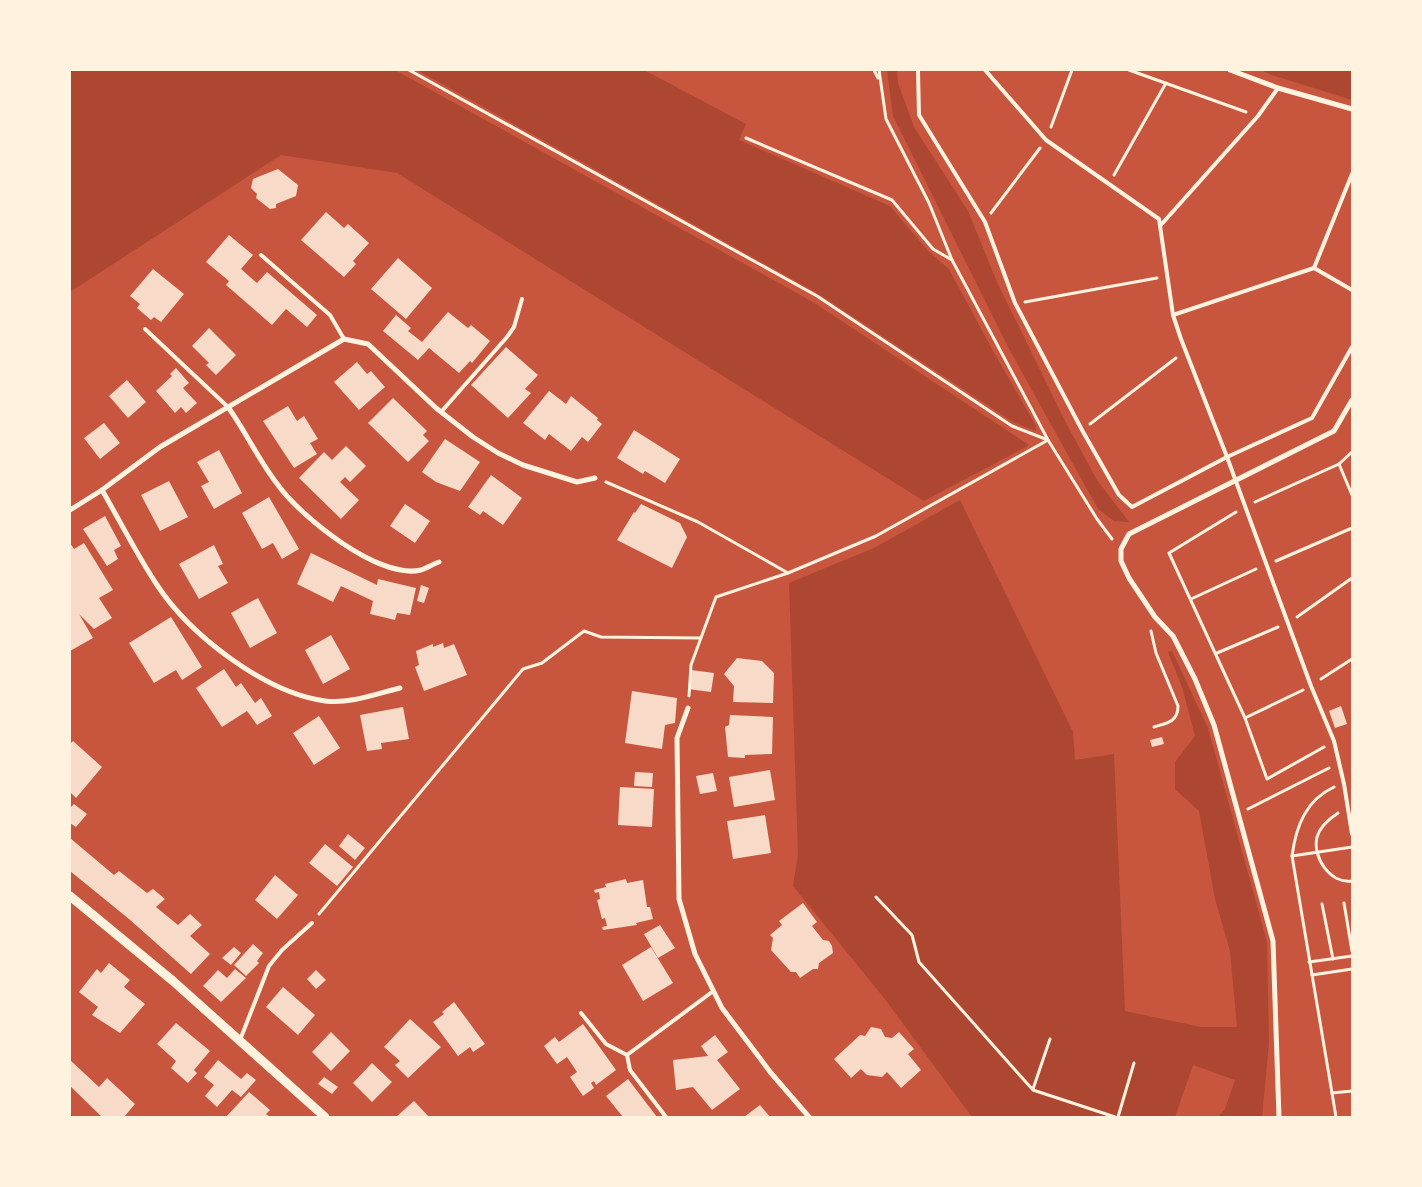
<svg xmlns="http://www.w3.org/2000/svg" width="1422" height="1187" viewBox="0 0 1422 1187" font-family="Poppins,sans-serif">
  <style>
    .green { fill: #ae4732 }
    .building { fill: #f7dbc8 }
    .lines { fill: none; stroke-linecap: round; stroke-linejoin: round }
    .path { stroke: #fff3e0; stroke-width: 3 }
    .service { stroke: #fff3e0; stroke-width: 4 }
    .minor { stroke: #fff3e0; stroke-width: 5 }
    .tertiary { stroke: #fff3e0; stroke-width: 9 }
  </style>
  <rect width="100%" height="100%" fill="#c8553d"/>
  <!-- green -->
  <g class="green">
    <path d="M70,70h325l418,232 216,143c-35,20 -70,36 -105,56l-527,-328 -116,-18 -211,137z"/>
    <polygon points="417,70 644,70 746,124 739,140 890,206 929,252 949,269 993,351 1036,426 1036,431 1013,422 817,293"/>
    <polygon points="887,70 897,70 898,83 914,127 968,211 997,282 1066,423 1097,480 1129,522 1114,521 1098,509 1008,347 893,116"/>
    <polygon points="1261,70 1352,70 1352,100 1272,75"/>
    <polygon points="960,500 1073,732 1075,760 1114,754 1125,1011 1201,1027 1237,1027 1230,951 1215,899 1199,811 1175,789 1175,762 1195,736 1182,687 1168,652 1172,651 1208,728 1267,942 1269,1043 1262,1117 1218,1117 1225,1109 1235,1080 1193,1065 1175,1117 972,1117 884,998 793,886 798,855 789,583 874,548"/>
  </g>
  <!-- building -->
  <g class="building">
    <polygon points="278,169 298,185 296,196 276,204 276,208 270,209 256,198 257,194 251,188 253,179"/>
    <polygon points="326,212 344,228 348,224 369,243 353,261 356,264 344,277 301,240"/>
    <polygon points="229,235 253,255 241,269 257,283 267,272 317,315 307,327 286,309 272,325 226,285 229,281 206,262"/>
    <polygon points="398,258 432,288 406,319 371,289"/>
    <polygon points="153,269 184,294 161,322 154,317 151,320 137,308 140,304 130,296"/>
    <polygon points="448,312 468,328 471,325 490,341 472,363 470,361 459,373 429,348 418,360 383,331 396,315 411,328 408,331 422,342"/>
    <polygon points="209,328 236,355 216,375 206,365 209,363 192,346"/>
    <polygon points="506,347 538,375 525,389 531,393 508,418 471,385"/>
    <polygon points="357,362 367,374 371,371 385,387 359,410 334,382"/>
    <polygon points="176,368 189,383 183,388 197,403 186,413 181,407 175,413 156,391 172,376 170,374"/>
    <polygon points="127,380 146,402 128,418 109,396"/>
    <polygon points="549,391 566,404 571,396 598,418 597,420 602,424 588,442 582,437 571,451 549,434 545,440 523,423"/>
    <polygon points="393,398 427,431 423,435 429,441 408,462 368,423"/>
    <polygon points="288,406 297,421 304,416 318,439 310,443 317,454 294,468 263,421"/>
    <polygon points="104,423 120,443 100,459 84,438"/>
    <polygon points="634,430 680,459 665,483 645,471 643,474 617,458"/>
    <polygon points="445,439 480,462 460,491 436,482 422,472"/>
    <polygon points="346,446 366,466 350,482 345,477 340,482 359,500 341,519 299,478 324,452 332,460"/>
    <polygon points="219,450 242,493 214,509 201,486 209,482 197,462"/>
    <polygon points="491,475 522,498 503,525 483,511 480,515 468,507"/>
    <polygon points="169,481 188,517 160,531 141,495"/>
    <polygon points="269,497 299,549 282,559 273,543 262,549 242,513"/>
    <polygon points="405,504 430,521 415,543 390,526"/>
    <polygon points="641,504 680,523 687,537 672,568 617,540 634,512 635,513"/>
    <polygon points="105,516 121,546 114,550 118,559 107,566 83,529"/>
    <polygon points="70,543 74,549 84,543 113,590 99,598 112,618 94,629 79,614 93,638 70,651"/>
    <polygon points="214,545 223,564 218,566 228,583 199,599 179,564"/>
    <polygon points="311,553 377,585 378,579 416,588 410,615 397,613 395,620 370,614 373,601 341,586 333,602 297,584"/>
    <polygon points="421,585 429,588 424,603 417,601"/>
    <polygon points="258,598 277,633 250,648 231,613"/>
    <polygon points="171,617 202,667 182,680 176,670 154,683 129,643"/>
    <polygon points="331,635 350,669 323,684 305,650"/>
    <polygon points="443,643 444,648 454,644 467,675 424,691 415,667 419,665 416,651 433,644 433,647"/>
    <polygon points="737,658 762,661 774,673 773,703 733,702 734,686 724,674"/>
    <polygon points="224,669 236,687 241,683 255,703 261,698 272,716 257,725 247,711 222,727 196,688"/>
    <polygon points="691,670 714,673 711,692 688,689"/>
    <polygon points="632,691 677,698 675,723 665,725 662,749 625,743"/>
    <polygon points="1341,706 1347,724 1335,728 1329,711"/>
    <polygon points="403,707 409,739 381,743 382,749 367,751 360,715"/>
    <polygon points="730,715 773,717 772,754 745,755 745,758 728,757 725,727 729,725"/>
    <polygon points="319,716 340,748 314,765 293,733"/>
    <polygon points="1162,737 1164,744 1152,747 1150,740"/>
    <polygon points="73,741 102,767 76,798 70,792 70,744"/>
    <polygon points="770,770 775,800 734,807 729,777"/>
    <polygon points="635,772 653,773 652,787 634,786"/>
    <polygon points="713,773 717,791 700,794 696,776"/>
    <polygon points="620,787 654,789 652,827 618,825"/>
    <polygon points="74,804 87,814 76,827 70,823 70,808"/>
    <polygon points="765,815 771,853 733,859 727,821"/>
    <polygon points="348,834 365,848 355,860 339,846"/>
    <polygon points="70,838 114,875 119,871 147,893 153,889 165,899 156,907 178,925 190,914 202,925 190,936 210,954 191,974 129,919 70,871"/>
    <polygon points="325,844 353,867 337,886 309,863"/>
    <polygon points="275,875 298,895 277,919 255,900"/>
    <polygon points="626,879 627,883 643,880 647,907 650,907 653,919 636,923 637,925 603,930 602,927 607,926 605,918 602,919 597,900 600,899 599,892 595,893 594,890 606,887 605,884"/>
    <polygon points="803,903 817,922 812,926 823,940 829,941 832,946 833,953 819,963 818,969 813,969 800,978 796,972 791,972 771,950 773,938 770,935 782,925 779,921"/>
    <polygon points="660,925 675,948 658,958 644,934"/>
    <polygon points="253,944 263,953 257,961 259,963 246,976 234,965"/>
    <polygon points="234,947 241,953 231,965 222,958"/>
    <polygon points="651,947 673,983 643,1001 622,965"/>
    <polygon points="109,963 130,980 124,987 145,1004 120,1033 92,1015 98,1007 79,992 97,969 101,973"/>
    <polygon points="235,969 246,978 221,1002 203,986 218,970 227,978"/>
    <polygon points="316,970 326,980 316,989 307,979"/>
    <polygon points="283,987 315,1015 298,1035 266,1007"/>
    <polygon points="454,1002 485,1044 473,1052 470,1047 458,1056 433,1022 444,1014 442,1012"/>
    <polygon points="410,1019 441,1047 408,1078 395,1065 400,1061 384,1047"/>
    <polygon points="176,1023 210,1051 194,1070 197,1073 188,1083 171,1068 176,1061 157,1044"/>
    <polygon points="583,1024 616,1070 596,1085 594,1081 591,1083 594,1088 583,1096 570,1077 577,1072 567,1057 557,1064 544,1046 555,1037 559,1042"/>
    <polygon points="871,1027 881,1029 885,1037 892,1038 899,1032 914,1049 908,1054 921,1070 901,1088 887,1072 882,1077 867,1075 861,1069 851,1078 834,1059 860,1035 865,1036"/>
    <polygon points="331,1032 350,1051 331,1071 312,1052"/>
    <polygon points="715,1035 728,1052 717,1060 740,1089 712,1110 693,1087 676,1090 673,1060 708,1056 701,1046"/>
    <polygon points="70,1060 99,1087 107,1078 135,1104 124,1117 102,1117 70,1086"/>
    <polygon points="218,1060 241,1079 247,1073 256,1080 241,1097 232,1090 217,1107 205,1096 214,1085 204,1077"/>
    <polygon points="372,1063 392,1082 372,1102 353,1083"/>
    <polygon points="324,1077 338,1087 332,1094 318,1084"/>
    <polygon points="628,1079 657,1117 623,1117 606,1096"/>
    <polygon points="249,1092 270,1110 266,1114 270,1117 226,1117"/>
    <polygon points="414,1101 429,1117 396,1117"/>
    <polygon points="760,1105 770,1117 744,1117"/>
  </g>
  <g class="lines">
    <!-- path -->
    <g class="path">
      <polyline points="409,70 817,296 1012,426 1048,440"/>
      <polyline points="874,70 878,78"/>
      <polyline points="879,70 886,119 929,203 952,260 1048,440 1097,519 1112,539"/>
      <polyline points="1129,70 1246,112"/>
      <polyline points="1051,127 1072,70"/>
      <polyline points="746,138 892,200 933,249 952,260"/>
      <polyline points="1114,175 1166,83"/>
      <polyline points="991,213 1040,148"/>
      <polyline points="1025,302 1157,278"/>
      <polyline points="1090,424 1176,358"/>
      <polyline points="1339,464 1352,495"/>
      <polyline points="606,482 698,522 788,573"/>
      <polyline points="1255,502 1339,464 1352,452"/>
      <polyline points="1236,512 1169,553 1245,718 1267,779 1324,747"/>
      <polyline points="1276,561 1352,528"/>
      <polyline points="1191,599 1256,569"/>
      <polyline points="1297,617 1352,578"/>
      <path d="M1151,631l5,22 22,53c0,16 -11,17 -24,21"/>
      <polyline points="1217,653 1278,627"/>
      <polyline points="1321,679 1352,659"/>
      <polyline points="689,696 691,665 716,597 788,573 876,536 1048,440"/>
      <polyline points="1245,718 1303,690"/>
      <path d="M1334,787c-28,13 -38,39 -42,69l40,237 20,-2"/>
      <polyline points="1248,809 1329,768"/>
      <path d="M1338,813c-9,6 -18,13 -21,24 -5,20 13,47 35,44"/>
      <polyline points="1292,856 1352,847"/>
      <polyline points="876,897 912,935 919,962 1033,1090 1115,1117"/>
      <polyline points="1344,903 1352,951"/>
      <polyline points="1322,904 1333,959"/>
      <polyline points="319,914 523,669 542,663 584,631 601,637 700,638"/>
      <polyline points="1309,962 1352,956"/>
      <polyline points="1312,975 1352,969"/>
      <polyline points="1033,1089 1050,1039"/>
      <polyline points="1332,1093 1336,1117"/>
      <polyline points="1118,1117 1134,1063"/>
    </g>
    <!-- service -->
    <g class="service">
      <polyline points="918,70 919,115 985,222 1015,303 1082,430 1119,495 1132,507 1227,457 1312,418 1352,347"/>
      <polyline points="985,70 1046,140 1159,219 1173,315 1181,339 1227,457 1311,686 1334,741 1344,784 1352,834"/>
      <polyline points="1352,174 1314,268 1352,290"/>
      <polyline points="1160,226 1258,116 1278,88"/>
      <polyline points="261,255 330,315 344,339"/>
      <polyline points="1173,315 1314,268"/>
      <polyline points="145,329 228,407"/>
      <polyline points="441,412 507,337 514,327 522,299"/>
      <polyline points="581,1013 606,1044 627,1055"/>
      <polyline points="240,1040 269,966 282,950 312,923"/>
      <polyline points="666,1117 630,1070 627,1055 712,992"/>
    </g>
    <!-- minor -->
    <g class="minor">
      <polyline points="1230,70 1278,88 1352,109"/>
      <path d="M228,407c18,25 31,54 50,78 23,32 101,95 143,85 6,-2 12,-6 18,-8"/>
      <path d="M102,490c18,31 35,65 55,95 33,50 108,108 168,116 25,3 51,-7 75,-13"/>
      <polyline points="70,510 102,490 160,447 344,339 368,344 436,408 473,437 498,453 523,465 577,482 595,478"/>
      <polyline points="688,708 677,738 679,899 695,954 722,1008 771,1073 809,1117"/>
      <polyline points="1279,1117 1273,941 1214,725 1195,679 1173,636 1155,617 1129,578 1121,561 1121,549 1129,534 1334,431 1352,400"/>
    </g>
    <!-- tertiary -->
    <polyline class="tertiary" points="70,896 173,981 325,1117"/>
  </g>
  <!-- border -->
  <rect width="1422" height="1187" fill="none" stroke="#fff3e0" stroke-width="142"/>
</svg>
